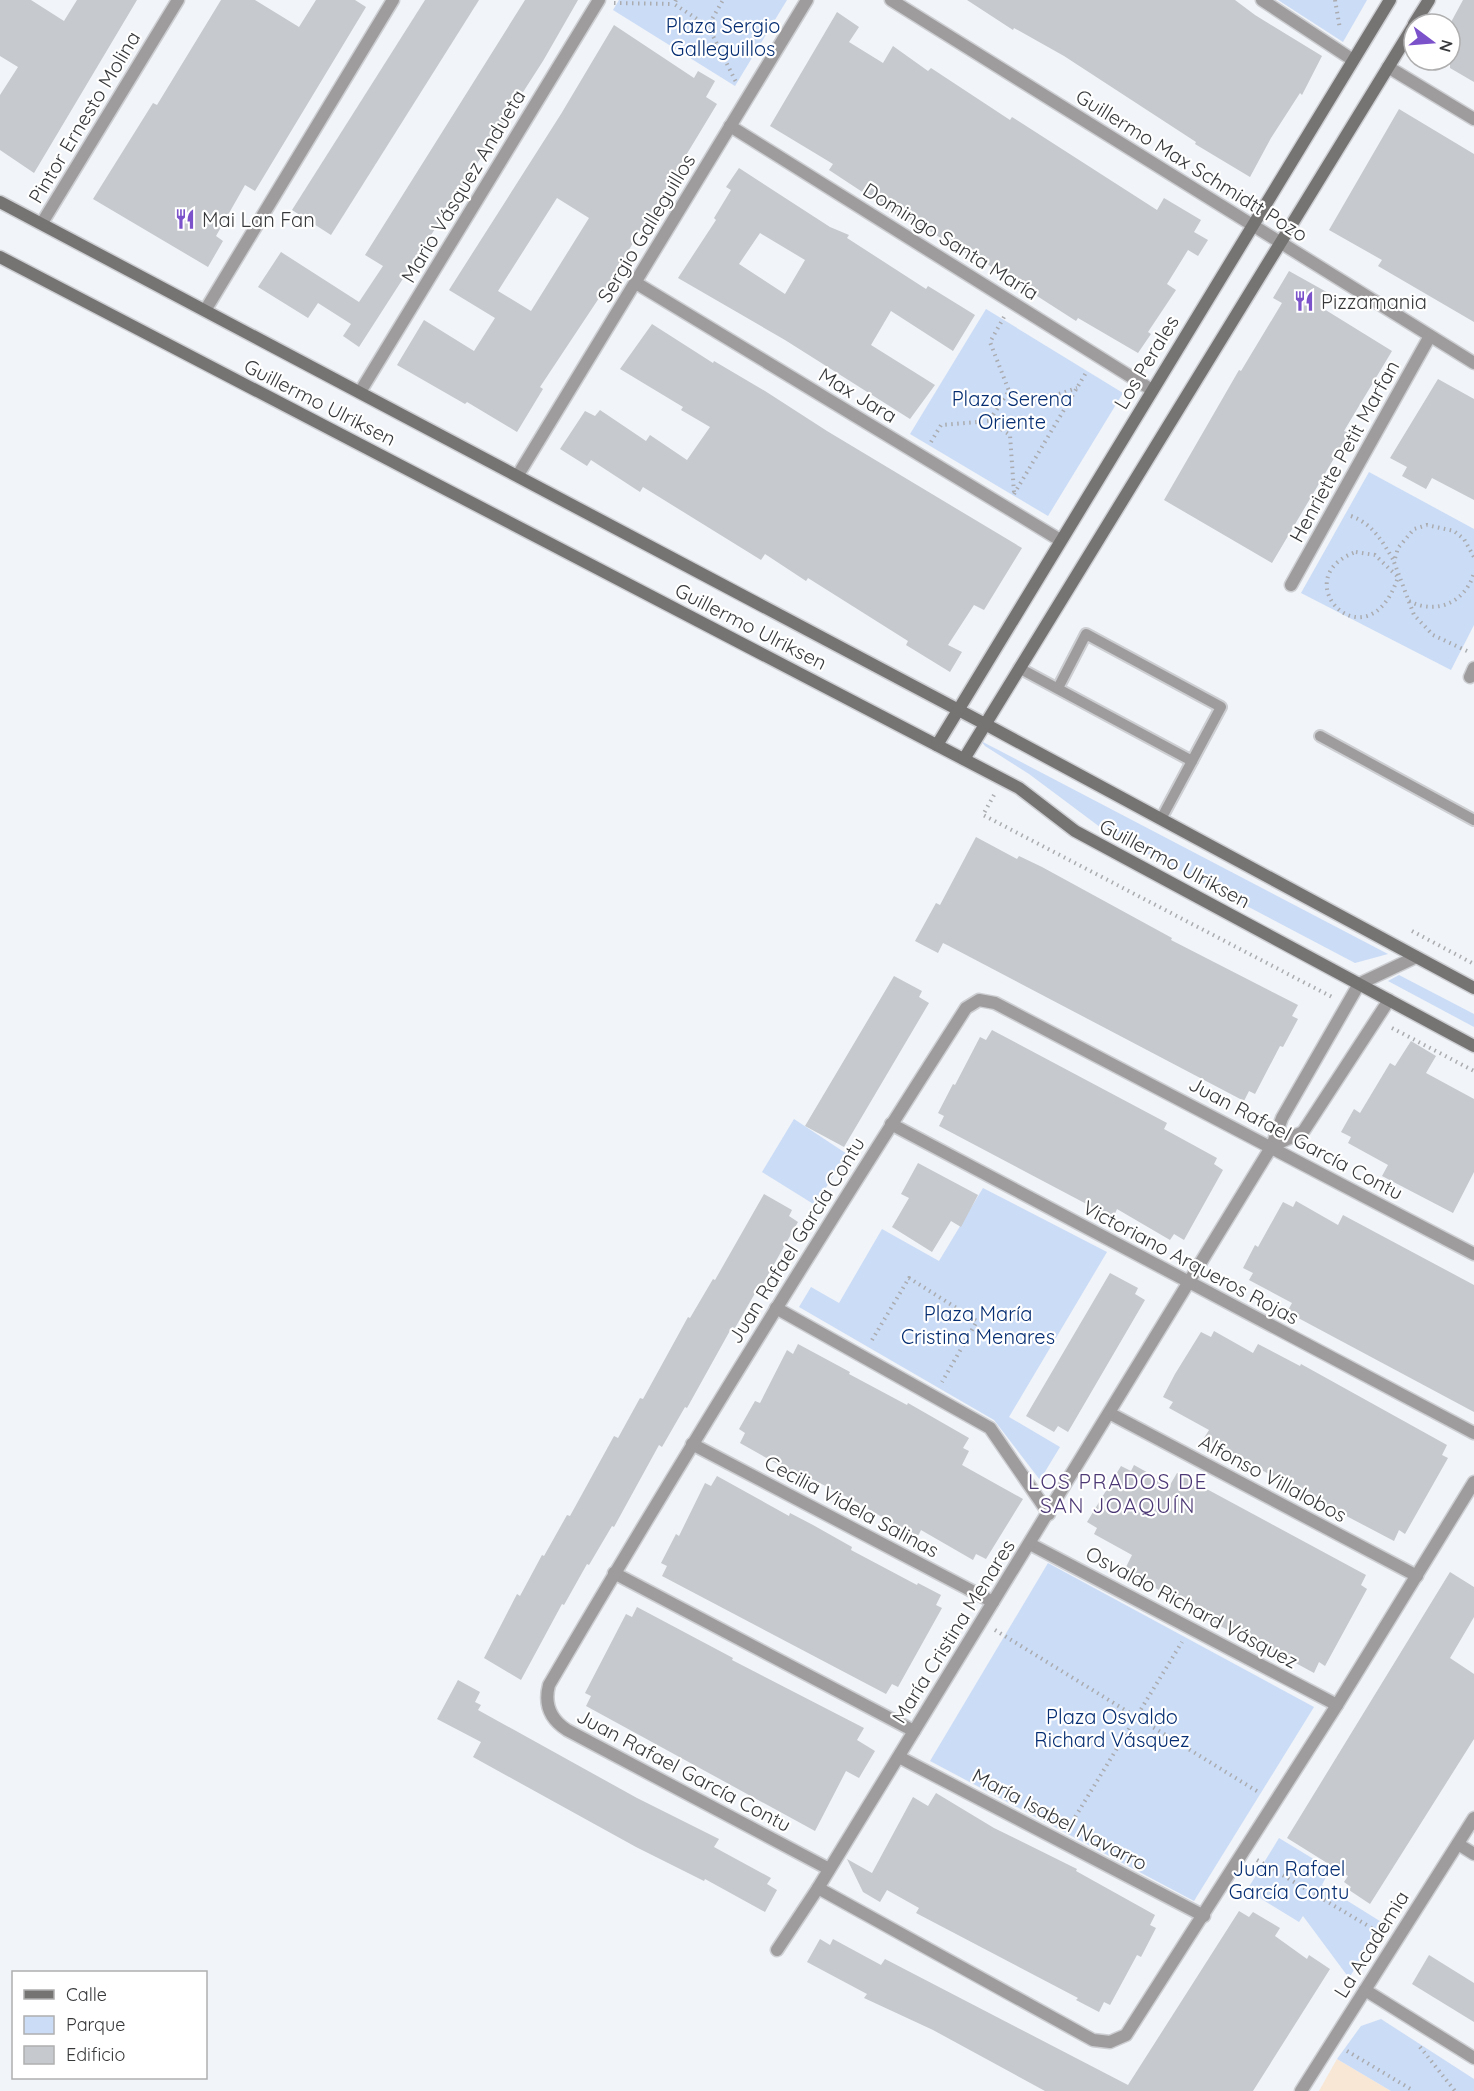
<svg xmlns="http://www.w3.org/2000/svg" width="1474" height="2091" viewBox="0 0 1474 2091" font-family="Quicksand,sans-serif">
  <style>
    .education { fill: #f8e7d5 }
    .green { fill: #cbdcf7 }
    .building { fill: #c6c9cd; fill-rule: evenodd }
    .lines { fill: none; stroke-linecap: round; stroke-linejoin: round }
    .service-casing { stroke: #ccced2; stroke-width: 14 }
    .minor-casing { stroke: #ccced2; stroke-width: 15 }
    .secondary-casing { stroke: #ccced2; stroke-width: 15 }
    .path { stroke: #aaacaf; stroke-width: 4; stroke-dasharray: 1.5 4.5; stroke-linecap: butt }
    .service { stroke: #9f9c9d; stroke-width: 10 }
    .minor { stroke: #9f9c9d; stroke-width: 12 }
    .secondary { stroke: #767373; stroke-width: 12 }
    .labels { text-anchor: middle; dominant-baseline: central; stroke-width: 4.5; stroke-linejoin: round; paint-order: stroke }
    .park-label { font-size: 20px; fill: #042d72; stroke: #fff }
    .street-label { font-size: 20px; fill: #37383a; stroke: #fff }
    .poi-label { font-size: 20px; fill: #37383a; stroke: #fff; text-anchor: start }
    .neighbourhood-label { font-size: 21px; letter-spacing: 1.5px; fill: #4c3875; stroke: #fff }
  </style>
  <rect width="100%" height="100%" fill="#f1f4f8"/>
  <!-- education -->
  <polygon class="education" points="1337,2059 1391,2091 1319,2091"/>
  <!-- green -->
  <g class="green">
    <polygon points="619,0 787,0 735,86 613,10"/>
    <polygon points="1278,0 1367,0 1343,42"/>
    <polygon points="986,309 1123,393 1048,516 910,434"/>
    <polygon points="1369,472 1474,529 1474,625 1451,670 1301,593"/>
    <polygon points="981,741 1388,954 1355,963 1108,833 1029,774 985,746"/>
    <polygon points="1399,975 1474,1014 1474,1027 1388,981"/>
    <polygon points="794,1119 847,1154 815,1205 762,1172"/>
    <polygon points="983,1188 1107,1252 1009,1417 1060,1447 1040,1480 994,1420 799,1307 811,1287 839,1303 882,1229 939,1261"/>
    <polygon points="1048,1563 1314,1707 1194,1901 930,1761"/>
    <polygon points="1279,1838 1330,1869 1322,1885 1383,1923 1349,1978 1303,1916 1299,1922 1247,1890"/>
    <polygon points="1381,2019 1474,2079 1474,2091 1391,2091 1337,2059 1361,2026"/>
  </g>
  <!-- building -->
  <g class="building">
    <polygon points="0,0 31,0 64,21 77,0 137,0 34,173 0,150 0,95 18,67 0,56"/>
    <polygon points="221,0 255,0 299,27 316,0 355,0 366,7 255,191 245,185 216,236 223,241 208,267 93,199 153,103 157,105"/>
    <polygon points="425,0 479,0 331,235 292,210"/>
    <polygon points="525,0 578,0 543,61 359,347 343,336 351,324 318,303 308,318 258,287 281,252 359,302 383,266 365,255"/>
    <polygon points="967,0 1235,0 1255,15 1322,56 1302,95 1300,93 1271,138 1250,177 1195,144 1196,142 1064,56 1014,28 1013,30"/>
    <polygon points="1463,0 1474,0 1474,82 1450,68 1450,24"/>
    <polygon points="837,12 859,27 849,42 883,63 893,46 928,71 931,68 1010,120 1012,117 1157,210 1164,198 1201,220 1194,232 1208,240 1198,256 1188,250 1167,284 1176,290 1148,332 1151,334 1138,353 1078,318 1076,321 981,260 980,262 910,219 908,222 829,170 833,164 770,126"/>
    <path d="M614,25l80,53 4,-7 17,10 -9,16 11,7 -110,182 -67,101 3,2 -26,43 -50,-30 -2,2 -68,-39 27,-45 50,31 21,-33 -46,-28 112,-176zM557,198l32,20 -58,93 -33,-20z"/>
    <polygon points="1399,109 1474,154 1474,322 1378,266 1382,260 1329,230"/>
    <path d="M739,168l91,59 19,8 -2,3 79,51 2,-3 47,29 -22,36 -62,-40 -20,34 64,40 -25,34 -125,-79 -107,-62 38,-58 -2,-2 17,-28 -5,-3zM760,233l45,27 -20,34 -46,-30z"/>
    <polygon points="1289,271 1332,295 1324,309 1392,351 1344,431 1349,433 1272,563 1164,500 1239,370 1241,371 1282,303 1273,298"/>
    <polygon points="652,324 713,363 714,361 765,391 827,431 1022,548 984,610 974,605 948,645 962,652 950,672 906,645 908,641 808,578 806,581 765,554 761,560 643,487 640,492 591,460 587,466 560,449 585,411 595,416 600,410 646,441 650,435 687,460 710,427 681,410 683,407 620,369"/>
    <polygon points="1438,379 1474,399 1474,500 1432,478 1426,489 1402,476 1407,467 1390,458"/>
    <polygon points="976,837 1017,859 1019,856 1042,867 1172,938 1171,940 1298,1005 1292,1016 1298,1019 1283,1047 1280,1046 1255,1094 1249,1091 1244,1101 949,946 943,943 938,953 915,941 936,903 940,905"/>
    <polygon points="894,976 922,991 919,997 929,1003 844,1147 805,1126"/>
    <polygon points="992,1030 1167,1123 1164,1129 1217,1158 1214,1164 1223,1170 1184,1240 1174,1234 1170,1240 1117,1209 1113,1218 939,1126 944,1116 938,1113 953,1084 955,1085 980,1037 986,1040"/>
    <polygon points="1411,1041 1436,1056 1426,1073 1474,1099 1474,1172 1453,1213 1382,1176 1388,1165 1348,1143 1351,1137 1341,1132 1354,1109 1360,1113 1390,1063 1395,1066"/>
    <polygon points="918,1163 978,1195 961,1227 951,1221 932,1252 892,1227 909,1198 901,1194"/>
    <polygon points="764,1194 792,1210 789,1216 798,1222 760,1289 758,1288 735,1328 732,1327 687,1408 685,1407 662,1447 659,1445 614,1527 612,1526 589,1565 587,1564 564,1605 562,1604 521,1680 484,1658 517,1594 520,1596 542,1555 544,1556 567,1515 570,1516 614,1436 618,1438 640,1398 643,1399 688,1317 690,1318 713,1279 715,1280"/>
    <polygon points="1296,1201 1338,1225 1343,1215 1474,1285 1474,1412 1287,1312 1292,1303 1249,1280 1253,1273 1243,1268 1255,1245 1258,1247 1283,1202 1293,1207"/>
    <polygon points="1110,1273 1138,1288 1135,1294 1145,1300 1068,1432 1058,1426 1054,1432 1026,1416"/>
    <polygon points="1214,1331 1253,1353 1258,1344 1300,1366 1301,1364 1447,1445 1442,1455 1448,1458 1405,1534 1399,1530 1394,1541 1314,1499 1204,1438 1209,1430 1169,1408 1173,1402 1163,1397 1175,1374 1201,1332 1211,1337"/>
    <polygon points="798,1344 850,1372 849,1374 907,1405 908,1403 969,1438 963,1448 969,1451 962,1465 1023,1499 986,1559 976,1554 973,1560 921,1530 917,1538 855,1501 796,1471 795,1474 740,1443 745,1433 739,1429 755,1401 760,1403 787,1350 793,1354"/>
    <polygon points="1134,1465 1170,1485 1177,1473 1366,1575 1361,1585 1367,1589 1325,1666 1319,1662 1314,1673 1230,1627 1228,1630 1205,1618 1207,1616 1124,1571 1132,1555 1094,1534 1097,1528 1087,1522 1121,1466 1131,1471"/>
    <polygon points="717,1476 789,1516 790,1513 813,1525 852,1547 851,1550 917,1585 918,1583 941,1595 936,1605 942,1608 898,1687 892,1684 886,1694 662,1576 667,1566 661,1563 676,1534 679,1536 705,1483 711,1486"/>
    <polygon points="1450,1572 1474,1587 1474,1617 1450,1658 1474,1674 1474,1739 1370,1904 1349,1890 1351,1887 1344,1882 1348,1876 1287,1838"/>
    <polygon points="637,1607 733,1658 732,1660 864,1728 857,1740 875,1751 859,1778 846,1771 815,1831 586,1706 591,1696 585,1693 626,1614 632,1617"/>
    <polygon points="458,1680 480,1692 475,1702 481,1705 478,1710 637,1798 719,1839 714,1847 771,1878 767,1884 777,1890 765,1912 705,1879 704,1881 636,1847 473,1757 481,1742 437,1719"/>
    <polygon points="936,1793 994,1828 1077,1869 1076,1871 1155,1915 1150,1925 1156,1928 1141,1957 1137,1955 1110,2005 1104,2002 1099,2012 1076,2000 1078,1998 916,1913 919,1908 887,1890 880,1902 863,1892 847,1859 872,1873 913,1797 928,1806"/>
    <polygon points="1239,1911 1249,1917 1253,1912 1280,1928 1275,1936 1307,1959 1309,1955 1330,1969 1253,2091 1045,2091 933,2030 864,1998 867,1994 807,1962 820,1939 830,1945 833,1939 881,1965 885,1959 1128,2085"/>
    <polygon points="1429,1955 1474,1983 1474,2022 1412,1984"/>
  </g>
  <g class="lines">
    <!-- service casing -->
    <g class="service-casing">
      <g id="service">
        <polyline points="1019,668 1192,761"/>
        <polyline points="1058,688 1086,634 1221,707 1161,819"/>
        <polyline points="1320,736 1474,820"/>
      </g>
    </g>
    <!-- minor casing -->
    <g class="minor-casing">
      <g id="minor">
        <polyline points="891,0 1474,363"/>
        <polyline points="1262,0 1353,60"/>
        <polyline points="1388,67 1474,119"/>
        <polyline points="730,126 1152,390"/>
        <polyline points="42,223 178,0"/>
        <polyline points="636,283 1060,540"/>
        <polyline points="206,309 393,0"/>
        <polyline points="360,392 599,0"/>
        <polyline points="518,475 807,0"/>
        <polyline points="1291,585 1430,336"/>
        <polyline points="1470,677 1474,668"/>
        <polyline points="891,1124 1474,1433"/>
        <polyline points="1272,1146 1303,1132 1389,1000"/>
        <polyline points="776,1308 990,1428 1049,1514"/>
        <polyline points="1111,1414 1417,1576"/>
        <polyline points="692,1444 993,1602"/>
        <polyline points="1030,1544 1337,1705"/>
        <polyline points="614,1573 914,1731"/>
        <polyline points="899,1757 1204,1916"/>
        <polyline points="1458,1844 1474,1854"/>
        <path d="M829,1869l-262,-139c-17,-11 -23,-26 -18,-45 134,-229 274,-454 417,-677l13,-8 16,3 479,251"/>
        <polyline points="818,1888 1093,2040 1110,2042 1126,2035 1337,1705 1474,1482"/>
        <polyline points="777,1950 818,1888 1272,1146 1282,1118 1359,984 1416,957"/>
        <polyline points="1365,1990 1474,2058"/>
        <polyline points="1301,2091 1474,1818"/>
      </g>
    </g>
    <!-- secondary casing -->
    <g class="secondary-casing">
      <g id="secondary">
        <polyline points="1414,24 1429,0"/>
        <polyline points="0,202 985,724 1474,988"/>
        <polyline points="0,257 1019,788 1075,831 1474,1046"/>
        <polyline points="937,745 1390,0"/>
        <polyline points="964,759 1414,25"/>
      </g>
    </g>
    <!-- path -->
    <g class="path">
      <polyline points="676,0 674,4 708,26 723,0"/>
      <polyline points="1335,0 1340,29"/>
      <polyline points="614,3 674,4"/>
      <polyline points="708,26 736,82"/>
      <polyline points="1004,317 990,342 1009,391"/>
      <polyline points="931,442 941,425 989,421"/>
      <polyline points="1014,492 1010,435 989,421 1009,391 1029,404 1077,388"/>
      <polyline points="1014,494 1087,371"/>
      <path d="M1351,516c22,8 31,25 43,45"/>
      <path d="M1356,552l19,3 23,22c-30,92 -116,1 -42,-25z"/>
      <path d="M1409,601c27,14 56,2 65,-28"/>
      <polyline points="1467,651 1433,635 1414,615 1394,562 1398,548 1414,529 1427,525 1454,531 1464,539 1474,557"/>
      <polyline points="994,795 983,815 1332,997"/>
      <polyline points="1412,931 1474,964"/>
      <polyline points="1392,1028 1474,1071"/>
      <polyline points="872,1340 909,1278 977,1321 942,1382"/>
      <polyline points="995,1630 1260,1793"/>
      <polyline points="1069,1827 1182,1642"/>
      <polyline points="1257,1860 1380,1933"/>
      <polyline points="1420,2047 1455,2091"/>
      <polyline points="1347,2051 1414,2091"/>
    </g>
    <!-- service -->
    <use href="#service" class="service"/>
    <!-- minor -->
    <use href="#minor" class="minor"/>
    <!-- secondary -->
    <use href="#secondary" class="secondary"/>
  </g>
  <!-- icons -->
  <defs>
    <g id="restaurant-bare" transform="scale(1.62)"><path d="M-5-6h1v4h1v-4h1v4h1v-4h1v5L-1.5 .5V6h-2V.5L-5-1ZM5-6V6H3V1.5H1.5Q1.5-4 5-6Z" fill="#7c52cb" stroke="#fff" stroke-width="2.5" paint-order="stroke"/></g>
  </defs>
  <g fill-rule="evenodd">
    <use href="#restaurant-bare" x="185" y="219"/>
    <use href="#restaurant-bare" x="1304" y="301"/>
  </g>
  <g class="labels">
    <!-- park labels -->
    <g class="park-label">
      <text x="723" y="25">Plaza Sergio<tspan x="723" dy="23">Galleguillos</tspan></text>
      <text x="1012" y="398">Plaza Serena<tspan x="1012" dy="23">Oriente</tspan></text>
      <text x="978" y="1313">Plaza María<tspan x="978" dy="23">Cristina Menares</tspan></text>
      <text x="1112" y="1716">Plaza Osvaldo<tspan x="1112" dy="23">Richard Vásquez</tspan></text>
      <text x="1289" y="1868">Juan Rafael<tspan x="1289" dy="23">García Contu</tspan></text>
    </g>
    <!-- street labels -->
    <g class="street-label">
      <text transform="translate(84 117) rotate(-59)">Pintor Ernesto Molina</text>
      <text transform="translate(1192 165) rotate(32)">Guillermo Max Schmidtt Pozo</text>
      <text transform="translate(463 186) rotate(-59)">Mario Vásquez Andueta</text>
      <text transform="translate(646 228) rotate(-59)">Sergio Galleguillos</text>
      <text transform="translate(951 241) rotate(32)">Domingo Santa María</text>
      <text transform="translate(1146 362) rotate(-59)">Los Perales</text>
      <text transform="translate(858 395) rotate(31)">Max Jara</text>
      <text transform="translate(320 402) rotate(27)">Guillermo Ulriksen</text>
      <text transform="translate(1344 451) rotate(-61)">Henriette Petit Marfan</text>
      <text transform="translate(751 626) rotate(27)">Guillermo Ulriksen</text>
      <text transform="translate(1175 863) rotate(28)">Guillermo Ulriksen</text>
      <text transform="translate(1296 1138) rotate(28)">Juan Rafael García Contu</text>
      <text transform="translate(796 1240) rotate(-58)">Juan Rafael García Contu</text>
      <text transform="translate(1191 1262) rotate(28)">Victoriano Arqueros Rojas</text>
      <text transform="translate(1273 1478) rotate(28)">Alfonso Villalobos</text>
      <text transform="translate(852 1506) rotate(28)">Cecilia Videla Salinas</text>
      <text transform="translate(1192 1607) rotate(28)">Osvaldo Richard Vásquez</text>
      <text transform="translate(953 1631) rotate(-58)">María Cristina Menares</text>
      <text transform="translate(684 1770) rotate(28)">Juan Rafael García Contu</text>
      <text transform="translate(1060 1819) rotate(28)">María Isabel Navarro</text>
      <text transform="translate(1371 1944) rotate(-58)">La Academia</text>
    </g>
    <!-- poi labels -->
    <g class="poi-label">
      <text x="202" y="219">Mai Lan Fan</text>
      <text x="1321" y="301">Pizzamania</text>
    </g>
    <!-- neighbourhood labels -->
    <g class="neighbourhood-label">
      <text x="1118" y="1481">LOS PRADOS DE<tspan x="1118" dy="24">SAN JOAQUÍN</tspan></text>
    </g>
  </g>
  <!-- legend -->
  <rect x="12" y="1971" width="195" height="108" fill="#ffffff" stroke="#afafb0" stroke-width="1.5"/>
  <rect x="24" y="1990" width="30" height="9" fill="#767373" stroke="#afafb0" stroke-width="1.5"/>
  <text x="66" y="2001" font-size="18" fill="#37383a">Calle</text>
  <rect x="24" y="2016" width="30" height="18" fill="#cbdcf7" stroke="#afafb0" stroke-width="1.5"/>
  <text x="66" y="2031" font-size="18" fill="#37383a">Parque</text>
  <rect x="24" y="2046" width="30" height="18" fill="#c6c9cd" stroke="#afafb0" stroke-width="1.5"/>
  <text x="66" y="2061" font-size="18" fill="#37383a">Edificio</text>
  <!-- north arrow -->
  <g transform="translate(1432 42) rotate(106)"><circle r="28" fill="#ffffff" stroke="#afafb0" stroke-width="1.5"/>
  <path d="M0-4.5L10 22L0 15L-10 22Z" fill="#7c52cb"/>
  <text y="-9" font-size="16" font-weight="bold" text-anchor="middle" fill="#37383a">N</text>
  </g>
</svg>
